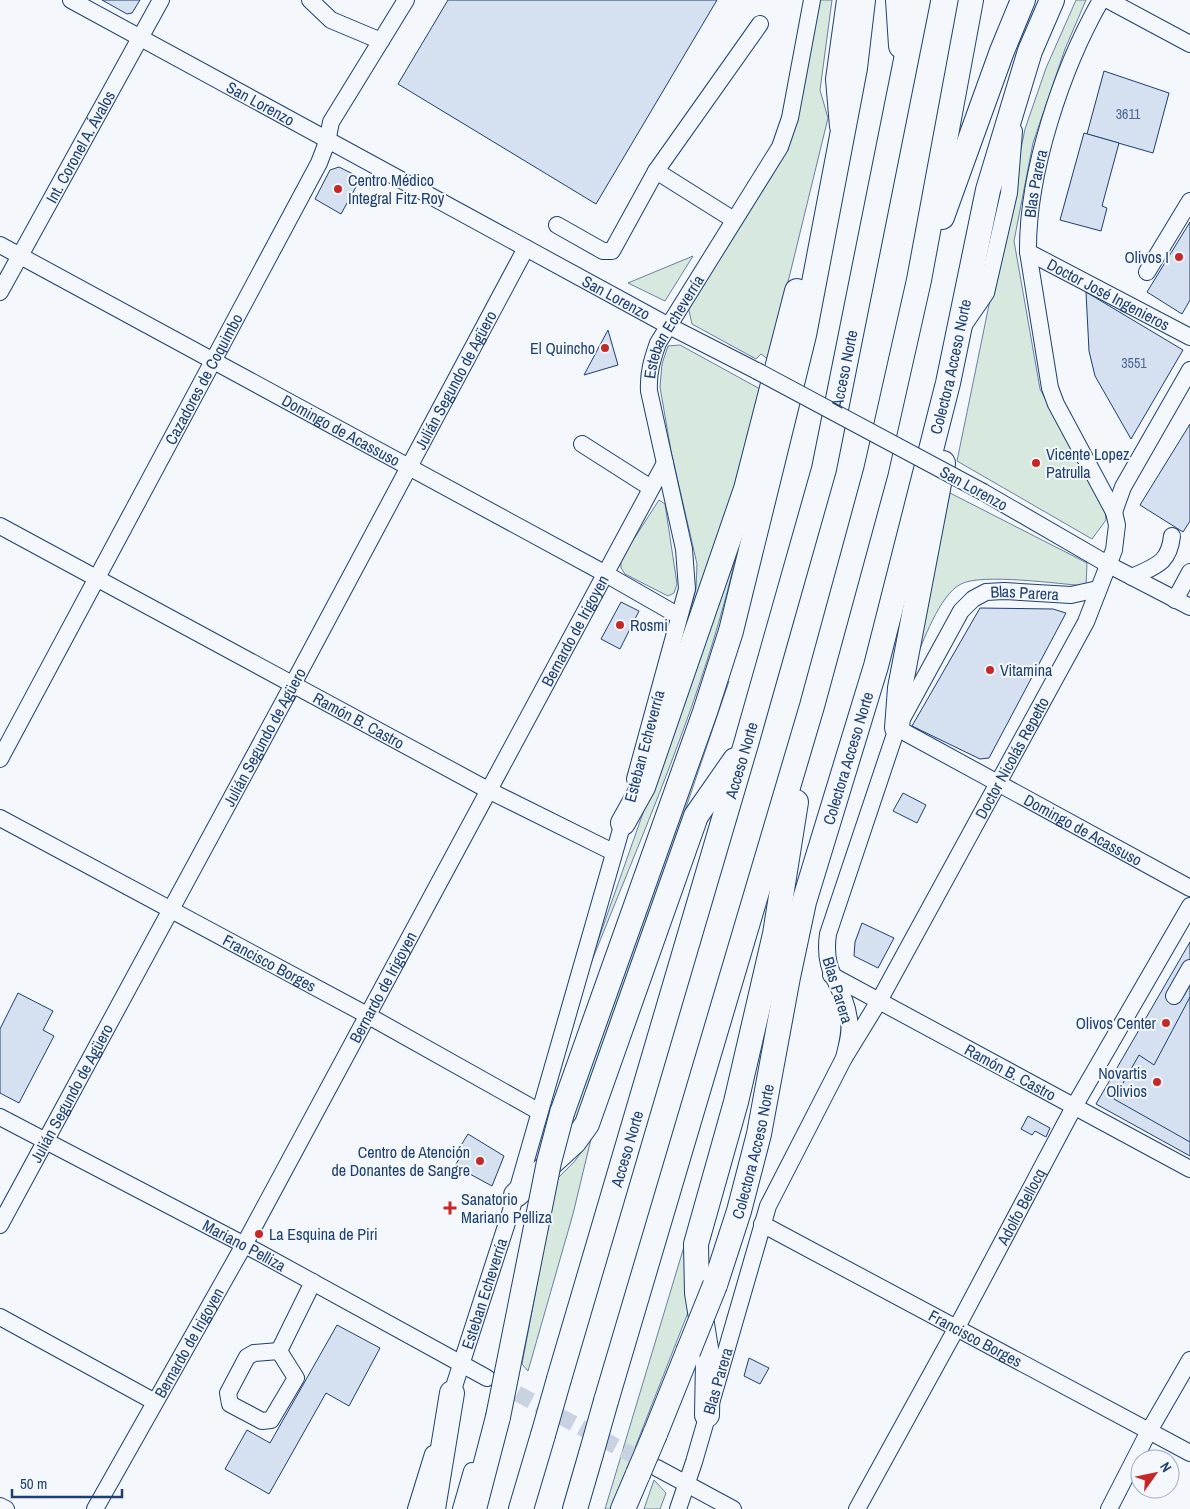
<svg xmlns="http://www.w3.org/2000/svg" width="1190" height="1509" viewBox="0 0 1190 1509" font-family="'Archivo Narrow',sans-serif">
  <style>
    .green { fill: #d7e8df; stroke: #687fa3 }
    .building { fill: #d5e0f0; stroke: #1d3f73 }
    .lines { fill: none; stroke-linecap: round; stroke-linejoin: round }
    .minor-tunnel { stroke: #c9d2e0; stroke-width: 16; stroke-dasharray: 16 8; stroke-linecap: butt }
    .minor-casing { stroke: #1d3f73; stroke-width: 18 }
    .highway-casing { stroke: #1d3f73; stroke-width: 26 }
    .minor { stroke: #f4f7fb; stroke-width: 16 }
    .highway { stroke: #f4f7fb; stroke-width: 24 }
    .minor-bridge-casing { stroke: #1d3f73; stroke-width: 18; stroke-linecap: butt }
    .highway-bridge-casing { stroke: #1d3f73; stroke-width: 26; stroke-linecap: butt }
    .minor-bridge { stroke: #f4f7fb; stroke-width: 16 }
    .highway-bridge { stroke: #f4f7fb; stroke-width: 24 }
    .poi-dot { fill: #c62828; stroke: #f4f7fb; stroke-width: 2 }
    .labels { text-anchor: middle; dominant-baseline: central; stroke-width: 4; stroke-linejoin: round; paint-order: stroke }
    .number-label { font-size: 14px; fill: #4b6792 }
    .street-label { font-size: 16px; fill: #1d3f73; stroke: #f4f7fb }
    .poi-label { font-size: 16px; fill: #1d3f73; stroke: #f4f7fb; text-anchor: start }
  </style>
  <rect width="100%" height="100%" fill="#f4f7fb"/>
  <!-- green -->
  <g class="green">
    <polygon points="818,0 832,0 820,90 828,118 769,360 761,354 756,359 692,324 688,306 787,146"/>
    <polygon points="1076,0 1086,0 1065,49 1033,143 1014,241 1040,389 1105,511 1106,520 1092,539 957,461 1025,129 1046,68"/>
    <polygon points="693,256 665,301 628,283"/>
    <polygon points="680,345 760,389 734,498 674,667 696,589 697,564 671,451 660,387 662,364 668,346"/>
    <path d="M950,493l137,70 -1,23c-26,-2 -105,-13 -125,-2 -22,11 -38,59 -48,81z"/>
    <polygon points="659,500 665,504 677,584 674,593 668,596 625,574 621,568 621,559"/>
    <path d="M740,538c-32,153 -101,302 -158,448z"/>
    <polygon points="729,681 581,1116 566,1140 580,1089"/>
    <polygon points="591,1139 573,1214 528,1371 522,1364 557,1179 574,1162"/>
    <polygon points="714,1147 689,1310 611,1509 605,1509"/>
    <polygon points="654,1480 666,1493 660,1509 644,1509"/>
  </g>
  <!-- building -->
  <g class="building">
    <polygon points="102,0 140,0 132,13 127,14"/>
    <polygon points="448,0 717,0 596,204 398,84"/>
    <polygon points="1104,71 1169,93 1153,153 1087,134"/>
    <polygon points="1084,133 1119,143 1102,206 1107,208 1101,231 1060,220"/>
    <polygon points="339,167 361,178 341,214 315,199 330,170"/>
    <polygon points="1190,222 1190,300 1182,314 1147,292"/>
    <polygon points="1086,292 1183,350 1131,439 1095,376 1089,351"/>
    <polygon points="608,330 618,365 584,375"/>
    <polygon points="1190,424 1190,521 1183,532 1140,505"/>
    <polygon points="621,602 639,611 620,649 601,639"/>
    <polygon points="980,608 1053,609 1066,613 989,758 980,759 912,726"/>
    <polygon points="903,793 926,805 917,823 893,811"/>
    <polygon points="862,923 894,938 878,968 854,956 855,942"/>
    <polygon points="1190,942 1190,1156 1096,1104"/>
    <polygon points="18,993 53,1011 43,1030 54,1036 19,1103 0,1093 0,1029"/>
    <polygon points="1190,997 1190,1142 1114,1099 1139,1055 1154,1065"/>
    <polygon points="1028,1116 1050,1128 1046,1137 1035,1131 1032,1135 1021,1129"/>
    <polygon points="468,1134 504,1156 492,1186 455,1166 464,1150 460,1147"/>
    <polygon points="337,1325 380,1348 349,1406 326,1393 269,1494 225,1469 247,1430 270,1443"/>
    <polygon points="749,1358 769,1368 760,1384 744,1376"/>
  </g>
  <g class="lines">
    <!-- minor-tunnel -->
    <polyline class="minor-tunnel" points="496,1382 651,1465"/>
    <!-- minor casing -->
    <g class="minor-casing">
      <g id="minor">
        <path id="s1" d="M71,0l598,326 88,45"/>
        <polyline points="310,0 331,20 381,41"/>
        <polyline points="1108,0 1190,44"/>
        <polyline points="838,127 834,79 845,0"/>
        <polyline points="734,220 656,171 760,24"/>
        <polyline points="557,225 603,251 612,251 656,171"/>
        <path id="s2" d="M0,245l604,328 75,43"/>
        <path id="s3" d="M1028,252l162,85"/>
        <polyline points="1147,272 1190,201"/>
        <path id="s4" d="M0,292l161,-292"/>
        <polyline points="964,325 986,293 1009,193 1014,131"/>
        <polyline points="582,444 651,488"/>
        <polyline points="983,492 1109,565 1190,607"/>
        <polyline points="1114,512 1123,487 1190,370"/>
        <path id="s5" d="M0,526l488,264 125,62"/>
        <path d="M1132,577c23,-11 37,-13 40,-41"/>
        <polyline points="1175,600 1190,572"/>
        <path id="s6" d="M897,728l293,160"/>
        <path id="s7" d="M0,759l319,-596 8,-21 4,-20 75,-122"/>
        <path id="s8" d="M635,779l52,-190 -3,-40 -35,-158c-1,-18 3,-31 9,-48l122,-196 10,-29 22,-118"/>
        <path id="s9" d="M0,818l367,197 171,96"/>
        <path id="s10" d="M831,975l359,194"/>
        <polyline points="1174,996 1190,968"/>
        <path id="s11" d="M844,1058l35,-57 207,-379 28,-72 3,-25 -3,-13 -58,-108 -6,-16 -22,-136c-1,-79 34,-184 73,-252"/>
        <path id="s12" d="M0,1117l258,135 229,126"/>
        <path id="s13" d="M762,1224l428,229"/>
        <path id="s14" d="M0,1225l292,-539 234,-438"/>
        <polyline points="0,1317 155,1402"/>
        <polygon points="279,1351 296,1378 271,1420 262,1421 230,1404 228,1393 247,1357 254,1353"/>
        <polyline points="279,1351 313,1282"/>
        <path id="s15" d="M449,1402l67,-207 110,-383"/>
        <polyline points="657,1468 733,1509"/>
        <polyline points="0,1506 6,1509"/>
        <path id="s16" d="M95,1509l149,-264 421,-782"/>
        <polyline points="416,1509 433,1454"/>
        <polyline points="461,1509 472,1471"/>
        <path id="s17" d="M678,1509l16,-47 74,-256 76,-148c3,-13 7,-25 5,-39 -5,-36 -27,-43 -21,-85l69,-206 64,-117 12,-12 13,-7 18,-1 67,4 27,-6"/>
        <path id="s18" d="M857,1509l99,-180 119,-224 115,-199"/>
        <polyline points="1109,1509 1149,1431 1190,1360"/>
      </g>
    </g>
    <!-- highway casing -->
    <g class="highway-casing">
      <g id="highway">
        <polyline points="898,0 901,46"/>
        <polyline points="942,217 1002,51 1023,0"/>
        <polyline points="897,728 900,688 943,463"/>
        <polyline points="623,823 643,787 746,489 797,291"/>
        <polyline points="562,1113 705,712 731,631 804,335 855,68 863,0"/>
        <polyline points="516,1195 574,1142 587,1124 696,816 735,760"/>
        <path id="s19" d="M715,1285l24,-74 20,-77 29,-157 16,-75 72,-236 72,-283 40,-193 42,-139 22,-51"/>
        <path id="s20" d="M559,1379l187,-635 78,-275 94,-469"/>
        <polyline points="606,1401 812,706 876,471 919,280 971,0"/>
        <polyline points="707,1415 708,1361 697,1293 696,1244 736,1102 775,934 796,802"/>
        <polyline points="655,1434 688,1352"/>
        <polyline points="433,1509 452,1393"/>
        <polyline points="474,1509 498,1417"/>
        <polyline points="521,1509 543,1435"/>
        <polyline points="575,1509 591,1454"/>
        <polyline points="623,1509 638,1474"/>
      </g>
    </g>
    <!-- minor -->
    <use href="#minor" class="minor"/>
    <!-- highway -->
    <use href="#highway" class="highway"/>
    <!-- minor-bridge casing -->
    <g class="minor-bridge-casing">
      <polyline id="minor-bridge" points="757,371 983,492"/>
    </g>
    <!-- highway-bridge casing -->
    <g class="highway-bridge-casing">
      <g id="highway-bridge">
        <polyline points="688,1352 715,1285"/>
        <polyline points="498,1417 549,1162 562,1113"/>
        <polyline points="543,1435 559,1379"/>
        <polyline points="591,1454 606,1401"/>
        <polyline points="638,1474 655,1434"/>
      </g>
    </g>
    <!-- minor-bridge -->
    <use href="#minor-bridge" class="minor-bridge"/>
    <!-- highway-bridge -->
    <use href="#highway-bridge" class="highway-bridge"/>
  </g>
  <!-- markers -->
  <g class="poi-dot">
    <circle cx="338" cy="189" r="5"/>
    <circle cx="1179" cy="257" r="5"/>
    <circle cx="605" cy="348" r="5"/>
    <circle cx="1036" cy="463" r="5"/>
    <circle cx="620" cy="625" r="5"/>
    <circle cx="990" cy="670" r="5"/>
    <circle cx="1166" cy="1023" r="5"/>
    <circle cx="1157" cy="1082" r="5"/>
    <circle cx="480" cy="1161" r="5"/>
    <path d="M447.5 1200.5h5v5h5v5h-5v5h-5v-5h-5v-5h5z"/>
    <circle cx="259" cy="1234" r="5"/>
  </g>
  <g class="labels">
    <!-- number labels -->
    <g class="number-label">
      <text x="1128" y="114">3611</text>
      <text x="1134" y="363">3551</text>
    </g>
    <!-- street labels -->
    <g class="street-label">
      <text stroke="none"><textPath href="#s1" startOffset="216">San Lorenzo</textPath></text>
      <text stroke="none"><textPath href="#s4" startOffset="166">Int. Coronel A. Ávalos</textPath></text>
      <text stroke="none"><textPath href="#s11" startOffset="961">Blas Parera</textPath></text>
      <text stroke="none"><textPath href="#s3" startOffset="91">Doctor José Ingenieros</textPath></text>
      <text stroke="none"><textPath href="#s1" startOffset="621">San Lorenzo</textPath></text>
      <text stroke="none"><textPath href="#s8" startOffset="469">Esteban Echeverría</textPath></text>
      <text stroke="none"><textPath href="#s19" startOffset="949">Colectora Acceso Norte</textPath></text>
      <text stroke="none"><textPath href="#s20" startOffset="1050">Acceso Norte</textPath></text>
      <text stroke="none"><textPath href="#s7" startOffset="431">Cazadores de Coquimbo</textPath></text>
      <text stroke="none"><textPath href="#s14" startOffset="960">Julián Segundo de Agüero</textPath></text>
      <text stroke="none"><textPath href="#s2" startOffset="388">Domingo de Acassuso</textPath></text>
      <text transform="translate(974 488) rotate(29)">San Lorenzo</text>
      <text stroke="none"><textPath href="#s17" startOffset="1032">Blas Parera</textPath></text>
      <text stroke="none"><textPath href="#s16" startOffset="1001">Bernardo de Irigoyen</textPath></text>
      <text stroke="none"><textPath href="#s5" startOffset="408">Ramón B. Castro</textPath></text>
      <text stroke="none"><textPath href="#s14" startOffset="555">Julián Segundo de Agüero</textPath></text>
      <text transform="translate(644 746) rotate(-75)">Esteban Echeverría</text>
      <text stroke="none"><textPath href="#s19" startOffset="544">Colectora Acceso Norte</textPath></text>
      <text stroke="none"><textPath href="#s11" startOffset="344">Doctor Nicolás Repetto</textPath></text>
      <text stroke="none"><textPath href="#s20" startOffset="645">Acceso Norte</textPath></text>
      <text stroke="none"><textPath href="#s6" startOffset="212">Domingo de Acassuso</textPath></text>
      <text stroke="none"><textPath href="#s9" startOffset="306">Francisco Borges</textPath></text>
      <text stroke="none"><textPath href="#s16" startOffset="596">Bernardo de Irigoyen</textPath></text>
      <text transform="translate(838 990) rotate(73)">Blas Parera</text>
      <text stroke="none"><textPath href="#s10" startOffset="204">Ramón B. Castro</textPath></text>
      <text stroke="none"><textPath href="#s14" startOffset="150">Julián Segundo de Agüero</textPath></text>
      <text stroke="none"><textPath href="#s20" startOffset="240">Acceso Norte</textPath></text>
      <text stroke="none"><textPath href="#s19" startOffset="139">Colectora Acceso Norte</textPath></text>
      <text stroke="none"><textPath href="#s18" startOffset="344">Adolfo Bellocq</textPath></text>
      <text stroke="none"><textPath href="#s12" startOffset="276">Mariano Pelliza</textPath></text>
      <text stroke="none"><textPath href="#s15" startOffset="114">Esteban Echeverría</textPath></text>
      <text stroke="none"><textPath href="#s13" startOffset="242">Francisco Borges</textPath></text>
      <text stroke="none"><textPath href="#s16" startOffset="191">Bernardo de Irigoyen</textPath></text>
      <text stroke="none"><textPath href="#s17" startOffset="134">Blas Parera</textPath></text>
    </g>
    <!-- poi labels -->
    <g class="poi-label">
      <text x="348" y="180">Centro Médico<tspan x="348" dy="18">Integral Fitz Roy</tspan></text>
      <text x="1169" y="257" text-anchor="end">Olivos I</text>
      <text x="595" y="348" text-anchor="end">El Quincho</text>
      <text x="1046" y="454">Vicente Lopez<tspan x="1046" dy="18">Patrulla</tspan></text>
      <text x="630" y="625">Rosmi</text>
      <text x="1000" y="670">Vitamina</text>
      <text x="1156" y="1023" text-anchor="end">Olivos Center</text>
      <text x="1147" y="1073" text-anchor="end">Novartis<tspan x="1147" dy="18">Olivios</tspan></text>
      <text x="470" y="1152" text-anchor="end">Centro de Atención<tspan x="470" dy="18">de Donantes de Sangre</tspan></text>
      <text x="461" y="1199">Sanatorio<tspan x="461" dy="18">Mariano Pelliza</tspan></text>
      <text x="269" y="1234">La Esquina de Piri</text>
    </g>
  </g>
  <!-- north arrow -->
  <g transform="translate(1155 1474) rotate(57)"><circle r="24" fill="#f4f7fb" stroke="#9eadc5"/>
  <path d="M0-4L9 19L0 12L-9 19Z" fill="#c62828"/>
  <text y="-8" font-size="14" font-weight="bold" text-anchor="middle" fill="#1d3f73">N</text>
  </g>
  <!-- scale -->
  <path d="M12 1489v8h110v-8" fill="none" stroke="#1d3f73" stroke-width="2.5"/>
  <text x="20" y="1489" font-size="15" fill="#1d3f73" stroke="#f4f7fb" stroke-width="4" paint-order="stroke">50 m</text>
</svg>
